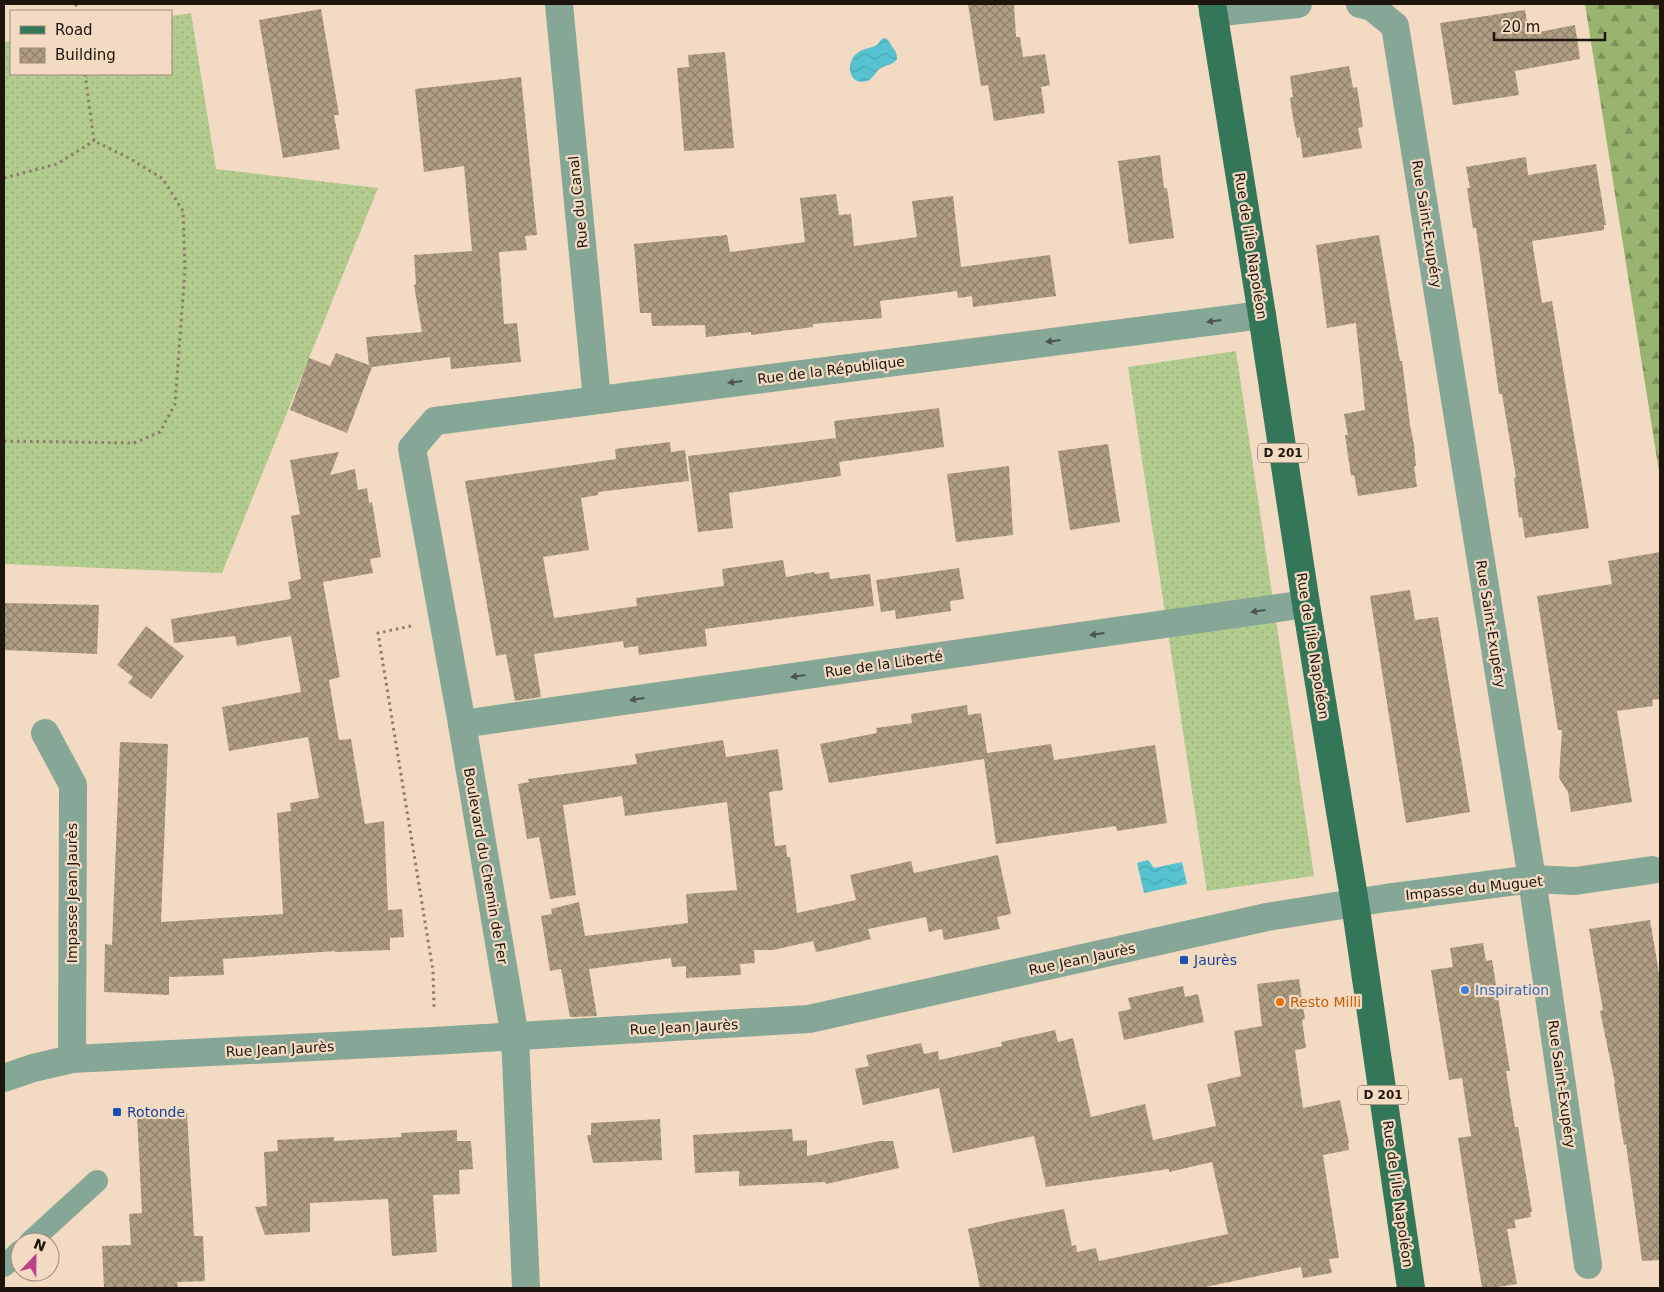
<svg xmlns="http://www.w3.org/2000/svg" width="1664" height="1292" viewBox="0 0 1664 1292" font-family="'DejaVu Sans',sans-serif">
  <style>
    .grass { fill: url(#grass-dots) }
    .forest { fill: url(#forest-firs) }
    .water { fill: url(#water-waves) }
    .building { fill: url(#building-cross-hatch) }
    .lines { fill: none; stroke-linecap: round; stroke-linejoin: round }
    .path { stroke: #8d7b6b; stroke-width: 3; stroke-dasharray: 2.5 4; stroke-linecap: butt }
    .service { stroke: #86a795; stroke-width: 22 }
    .minor { stroke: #86a795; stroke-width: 28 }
    .primary { stroke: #337758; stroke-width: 28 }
    .oneway { fill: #4c564a }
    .transit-dot { fill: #1a4fb4; stroke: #f3dac3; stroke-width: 2 }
    .shop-dot { fill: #3f7fe0; stroke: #f3dac3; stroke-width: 2 }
    .food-dot { fill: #e8710a; stroke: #f3dac3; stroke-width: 2 }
    .labels { text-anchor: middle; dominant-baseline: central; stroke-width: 4.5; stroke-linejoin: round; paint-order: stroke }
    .shield { fill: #f3dac3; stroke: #5d4f43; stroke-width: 1 }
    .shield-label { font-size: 12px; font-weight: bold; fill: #1d140c }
    .street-label { font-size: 14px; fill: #1d140c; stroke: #f3dac3 }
    .transit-label { font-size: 14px; fill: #164399; stroke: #f3dac3; text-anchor: start }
    .shop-label { font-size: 14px; fill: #366cbe; stroke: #f3dac3; text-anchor: start }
    .food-label { font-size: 14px; fill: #c56008; stroke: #f3dac3; text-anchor: start }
  </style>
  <defs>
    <pattern id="grass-dots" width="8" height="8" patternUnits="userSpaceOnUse" patternTransform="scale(1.25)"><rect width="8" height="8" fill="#b2cb8e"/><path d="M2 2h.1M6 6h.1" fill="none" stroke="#99ad79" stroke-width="1.8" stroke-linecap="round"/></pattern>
    <pattern id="forest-firs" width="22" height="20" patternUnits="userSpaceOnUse" patternTransform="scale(1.25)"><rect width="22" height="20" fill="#99b46e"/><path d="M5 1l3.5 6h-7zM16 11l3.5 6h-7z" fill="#7c9159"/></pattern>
    <pattern id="water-waves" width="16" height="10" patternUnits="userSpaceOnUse" patternTransform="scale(1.25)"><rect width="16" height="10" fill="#57c3d1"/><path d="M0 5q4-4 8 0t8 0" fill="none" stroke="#4ba7b2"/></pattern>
    <pattern id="building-cross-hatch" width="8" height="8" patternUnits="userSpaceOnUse" patternTransform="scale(1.25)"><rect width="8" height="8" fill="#af9e84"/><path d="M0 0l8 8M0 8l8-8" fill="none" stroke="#8e806a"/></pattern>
  </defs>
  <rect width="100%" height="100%" fill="#f3dac3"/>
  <!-- grass -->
  <g class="grass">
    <polygon points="191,13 216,169 378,188 222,573 4,564 4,42 11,41 11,74 171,74 171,16"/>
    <polygon points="1236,351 1314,876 1207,891 1128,367"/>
  </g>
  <!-- forest -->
  <polygon class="forest" points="1585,4 1660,4 1660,478"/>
  <!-- water -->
  <g class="water">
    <path d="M885,38l3,2c3,7 10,11 9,19 -5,7 -10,5 -16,9 -6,3 -7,11 -14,13 -18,5 -22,-17 -11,-27 7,-6 19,-7 21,-9 2,-2 3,-5 5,-6z"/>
    <polygon points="1148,860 1154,868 1182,862 1187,884 1144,893 1137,863"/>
  </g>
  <!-- building -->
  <g class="building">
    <polygon points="968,4 1014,4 1016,37 1020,37 1023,57 1045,54 1050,85 1041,87 1045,113 994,121 988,85 981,86"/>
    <polygon points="321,9 339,115 334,115 340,149 283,158 259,20"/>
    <polygon points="1525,10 1529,34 1575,25 1580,59 1515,71 1519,95 1453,105 1440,23"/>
    <polygon points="725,52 734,148 684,151 677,68 689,67 688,55"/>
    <polygon points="1349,66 1353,88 1357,87 1363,127 1358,128 1362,148 1303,158 1300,137 1297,138 1293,118 1290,98 1293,97 1290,76"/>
    <polygon points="521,77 537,235 525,236 527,250 499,252 504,324 517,323 521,362 451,369 450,357 372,367 347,433 290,410 309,358 330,366 336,353 369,365 366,337 422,332 414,285 416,284 414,255 472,251 464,166 424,172 415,89"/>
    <polygon points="1160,155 1164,188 1167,188 1174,238 1129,244 1118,161"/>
    <polygon points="1526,157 1528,175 1596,164 1606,225 1604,225 1604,230 1532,241 1542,303 1552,301 1589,528 1525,538 1522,517 1519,518 1514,478 1516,477 1502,394 1499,394 1476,228 1473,228 1467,188 1470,188 1466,167"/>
    <polygon points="836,194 839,215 851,214 854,246 917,237 912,201 953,196 961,267 1050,255 1056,296 973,307 972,296 958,298 957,291 880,301 882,318 813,324 813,327 751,335 751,332 706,337 705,325 652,326 651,313 640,313 634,244 727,235 730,252 805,242 800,198"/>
    <polygon points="1379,235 1400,361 1402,361 1410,425 1414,445 1416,466 1414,466 1417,487 1358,496 1354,475 1351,476 1345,435 1348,435 1344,414 1365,410 1356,323 1327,328 1316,245"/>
    <polygon points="939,408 944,447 839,462 834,421"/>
    <polygon points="836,438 841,476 729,493 733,528 698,532 688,456"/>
    <polygon points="670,442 671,452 685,450 689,481 598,492 598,495 581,498 589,550 543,557 554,618 637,606 636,598 724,586 722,569 783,560 786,577 814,572 815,574 829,572 830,579 870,574 874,606 705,629 707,646 639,655 638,646 624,648 623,641 534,654 541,697 515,701 506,654 496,656 465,481 602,461 616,459 615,449"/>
    <polygon points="1108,444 1120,522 1070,530 1058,451"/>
    <polygon points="339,452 330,475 355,469 358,490 367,488 369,503 372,502 381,557 370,559 373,573 323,582 340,677 329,680 339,740 351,739 365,824 384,821 388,910 402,909 404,937 390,938 390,950 335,952 335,951 223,959 224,975 169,977 169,995 104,992 105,944 112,945 120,742 168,744 161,922 283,914 277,813 291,811 290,803 319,798 308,737 229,751 222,707 301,692 291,636 237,646 235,636 174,643 171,619 291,599 288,582 301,579 291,516 300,514 290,460"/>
    <polygon points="1009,466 1013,535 956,542 947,474"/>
    <polygon points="1660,552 1660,699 1652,700 1653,706 1617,711 1632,802 1571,812 1568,792 1559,778 1562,730 1558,730 1537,596 1612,584 1608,561"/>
    <polygon points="959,568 964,599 950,601 951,611 896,619 895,610 881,612 876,580"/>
    <polygon points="1410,590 1415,620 1438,617 1470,812 1406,823 1370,596"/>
    <polygon points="4,603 99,605 97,654 4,650"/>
    <polygon points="146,626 184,656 151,699 128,683 133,677 117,665"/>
    <polygon points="967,705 968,715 981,713 987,753 1051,744 1054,760 1155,745 1167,823 1117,831 1116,826 996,844 984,759 829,783 820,744 877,733 876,728 912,723 911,714"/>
    <polygon points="723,740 726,757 778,749 783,790 769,792 775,846 786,845 787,857 790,857 797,913 856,900 850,875 911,861 914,873 998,855 1011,914 997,917 1000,929 944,940 942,929 929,932 926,917 868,929 871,939 831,949 816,952 813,941 773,950 754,950 755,963 740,964 741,975 686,978 686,966 672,967 671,958 589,969 597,1016 570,1017 561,969 550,971 541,916 552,914 551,909 579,902 585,936 688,923 686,894 737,890 727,802 625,816 622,796 563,805 576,895 550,899 539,837 527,839 518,784 529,782 528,779 637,764 635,754"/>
    <polygon points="1650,920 1660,979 1660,1260 1642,1261 1626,1144 1624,1145 1614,1083 1615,1083 1600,1011 1603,1010 1589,929"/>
    <polygon points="1483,943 1486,961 1492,960 1510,1071 1506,1071 1515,1127 1518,1127 1532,1212 1530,1212 1531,1217 1514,1220 1516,1228 1507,1229 1517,1284 1492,1288 1482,1288 1458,1138 1471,1136 1462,1078 1449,1080 1431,970 1453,967 1450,948"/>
    <polygon points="1299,979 1305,1019 1302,1020 1306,1048 1295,1050 1303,1108 1340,1100 1349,1143 1348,1143 1349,1150 1323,1155 1339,1258 1329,1259 1332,1273 1303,1278 1301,1267 1201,1288 980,1288 968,1229 1007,1220 1064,1209 1072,1246 1076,1245 1077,1252 1096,1248 1099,1261 1228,1234 1212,1162 1169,1172 1169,1169 1046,1187 1034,1136 953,1153 939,1088 863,1105 855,1069 869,1066 866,1055 921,1043 924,1054 938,1051 939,1060 1002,1046 1001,1042 1055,1030 1058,1042 1073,1038 1091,1117 1145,1104 1153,1140 1216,1126 1207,1084 1241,1076 1234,1031 1262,1026 1257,984"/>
    <polygon points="1183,986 1185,997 1198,994 1204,1022 1124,1040 1118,1012 1131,1009 1128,998"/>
    <polygon points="187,1113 194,1236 203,1236 205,1281 177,1282 178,1288 104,1288 102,1246 131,1245 129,1214 142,1213 137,1115"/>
    <polygon points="660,1119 662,1160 593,1163 587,1135 591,1135 591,1123"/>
    <polygon points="792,1129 793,1141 807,1140 807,1156 880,1141 893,1141 899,1168 826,1184 825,1182 739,1186 739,1171 695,1173 693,1135"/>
    <polygon points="457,1130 457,1141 471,1141 473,1169 459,1170 460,1194 433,1195 437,1252 392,1256 388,1199 310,1203 310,1232 265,1235 255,1207 267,1206 264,1152 278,1151 277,1140 334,1137 334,1141 401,1137 401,1133"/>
  </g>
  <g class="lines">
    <!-- path -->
    <g class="path">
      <polyline points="76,4 77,11"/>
      <polyline points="85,74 94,141"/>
      <polyline points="4,178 57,164 94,141"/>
      <polyline points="4,441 134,443 160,432 175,404 185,270 183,211 163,179 129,158 94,141"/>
      <polyline points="411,626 378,633 433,971 434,1007"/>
    </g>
    <!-- service -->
    <g class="service">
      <polyline points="30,1242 97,1181"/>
      <polyline points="4,1266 20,1251"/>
    </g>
    <!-- minor -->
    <g class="minor">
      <polyline points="559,4 597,400"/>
      <polyline points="1360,4 1372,7 1395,26 1532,879 1588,1265"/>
      <polyline points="1213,13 1298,4"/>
      <polyline points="462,724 1306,604"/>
      <polyline points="45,733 73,785 72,1059"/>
      <polyline points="4,1078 33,1068 72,1059 433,1041 809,1019 1267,917 1386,898 1532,879 1575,881 1652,870"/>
      <polyline points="526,1288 515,1037 462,724 412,448 435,421 1262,315"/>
    </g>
    <!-- primary -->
    <polyline class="primary" points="1212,4 1262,315 1306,604 1355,903 1411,1288"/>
  </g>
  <!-- one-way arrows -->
  <defs><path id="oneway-solid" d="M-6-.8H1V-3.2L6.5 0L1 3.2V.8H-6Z" transform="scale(1.25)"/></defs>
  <g class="oneway">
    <use href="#oneway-solid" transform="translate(1214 321) rotate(173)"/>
    <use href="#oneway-solid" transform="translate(1053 341) rotate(173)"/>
    <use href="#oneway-solid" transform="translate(735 382) rotate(173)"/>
    <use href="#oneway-solid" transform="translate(1258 611) rotate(172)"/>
    <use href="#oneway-solid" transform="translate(1097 634) rotate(172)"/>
    <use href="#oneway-solid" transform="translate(798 676) rotate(172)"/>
    <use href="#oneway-solid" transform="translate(637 699) rotate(172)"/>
  </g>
  <!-- markers -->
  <g class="transit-dot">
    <rect x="1179" y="955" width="10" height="10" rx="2.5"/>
    <rect x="112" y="1107" width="10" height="10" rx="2.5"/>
  </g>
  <circle class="shop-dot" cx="1465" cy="990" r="5"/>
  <circle class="food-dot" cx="1280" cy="1002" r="5"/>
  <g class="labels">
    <!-- shield labels -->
    <g class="shield">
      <rect x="1258" y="443.5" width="50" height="19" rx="4"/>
      <rect x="1358" y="1085.5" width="50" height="19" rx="4"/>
    </g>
    <g class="shield-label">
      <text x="1283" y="453">D 201</text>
      <text x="1383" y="1095">D 201</text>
    </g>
    <!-- street labels -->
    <g class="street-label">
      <text transform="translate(578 202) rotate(-96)">Rue du Canal</text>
      <text transform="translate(1427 224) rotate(81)">Rue Saint-Exupéry</text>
      <text transform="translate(1251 246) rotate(81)">Rue de l'Île Napoléon</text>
      <text transform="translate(831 370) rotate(-7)">Rue de la République</text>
      <text transform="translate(1491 624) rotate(81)">Rue Saint-Exupéry</text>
      <text transform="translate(1313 646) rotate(81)">Rue de l'Île Napoléon</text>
      <text transform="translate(884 664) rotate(-8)">Rue de la Liberté</text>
      <text transform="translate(486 866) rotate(80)">Boulevard du Chemin de Fer</text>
      <text transform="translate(1474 888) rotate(-6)">Impasse du Muguet</text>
      <text transform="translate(72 893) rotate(-90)">Impasse Jean Jaurès</text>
      <text transform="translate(1082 959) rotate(-12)">Rue Jean Jaurès</text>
      <text transform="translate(684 1027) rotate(-3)">Rue Jean Jaurès</text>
      <text transform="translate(280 1049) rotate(-3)">Rue Jean Jaurès</text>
      <text transform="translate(1562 1084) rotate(82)">Rue Saint-Exupéry</text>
      <text transform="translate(1398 1194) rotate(82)">Rue de l'Île Napoléon</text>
    </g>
    <!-- transit labels -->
    <g class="transit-label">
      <text x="1194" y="960">Jaurès</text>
      <text x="127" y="1112">Rotonde</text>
    </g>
    <!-- shop labels -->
    <g class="shop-label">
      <text x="1475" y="990">Inspiration</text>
    </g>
    <!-- food labels -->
    <g class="food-label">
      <text x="1290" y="1002">Resto Milli</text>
    </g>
  </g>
  <!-- border -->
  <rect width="1664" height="1292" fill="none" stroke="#1d140c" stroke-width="10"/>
  <!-- legend -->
  <rect x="10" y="10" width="162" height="65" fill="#f3dac3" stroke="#9d8b7a"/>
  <rect x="20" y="26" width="25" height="8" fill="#337758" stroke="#9d8b7a"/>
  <text x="55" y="35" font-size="15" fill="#1d140c">Road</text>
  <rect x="20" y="48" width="25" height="15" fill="url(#building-cross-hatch)" stroke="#9d8b7a"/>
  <text x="55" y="60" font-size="15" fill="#1d140c">Building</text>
  <!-- north arrow -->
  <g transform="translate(35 1257) rotate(22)"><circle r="24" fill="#f3dac3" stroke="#9d8b7a"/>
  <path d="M0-4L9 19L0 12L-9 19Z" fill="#c0408a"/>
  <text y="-8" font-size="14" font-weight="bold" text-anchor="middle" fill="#1d140c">N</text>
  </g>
  <!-- scale -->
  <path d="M1494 32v8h111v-8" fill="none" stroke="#1d140c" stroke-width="2.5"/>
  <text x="1502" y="32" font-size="15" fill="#1d140c" stroke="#f3dac3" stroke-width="4" paint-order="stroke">20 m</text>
</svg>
